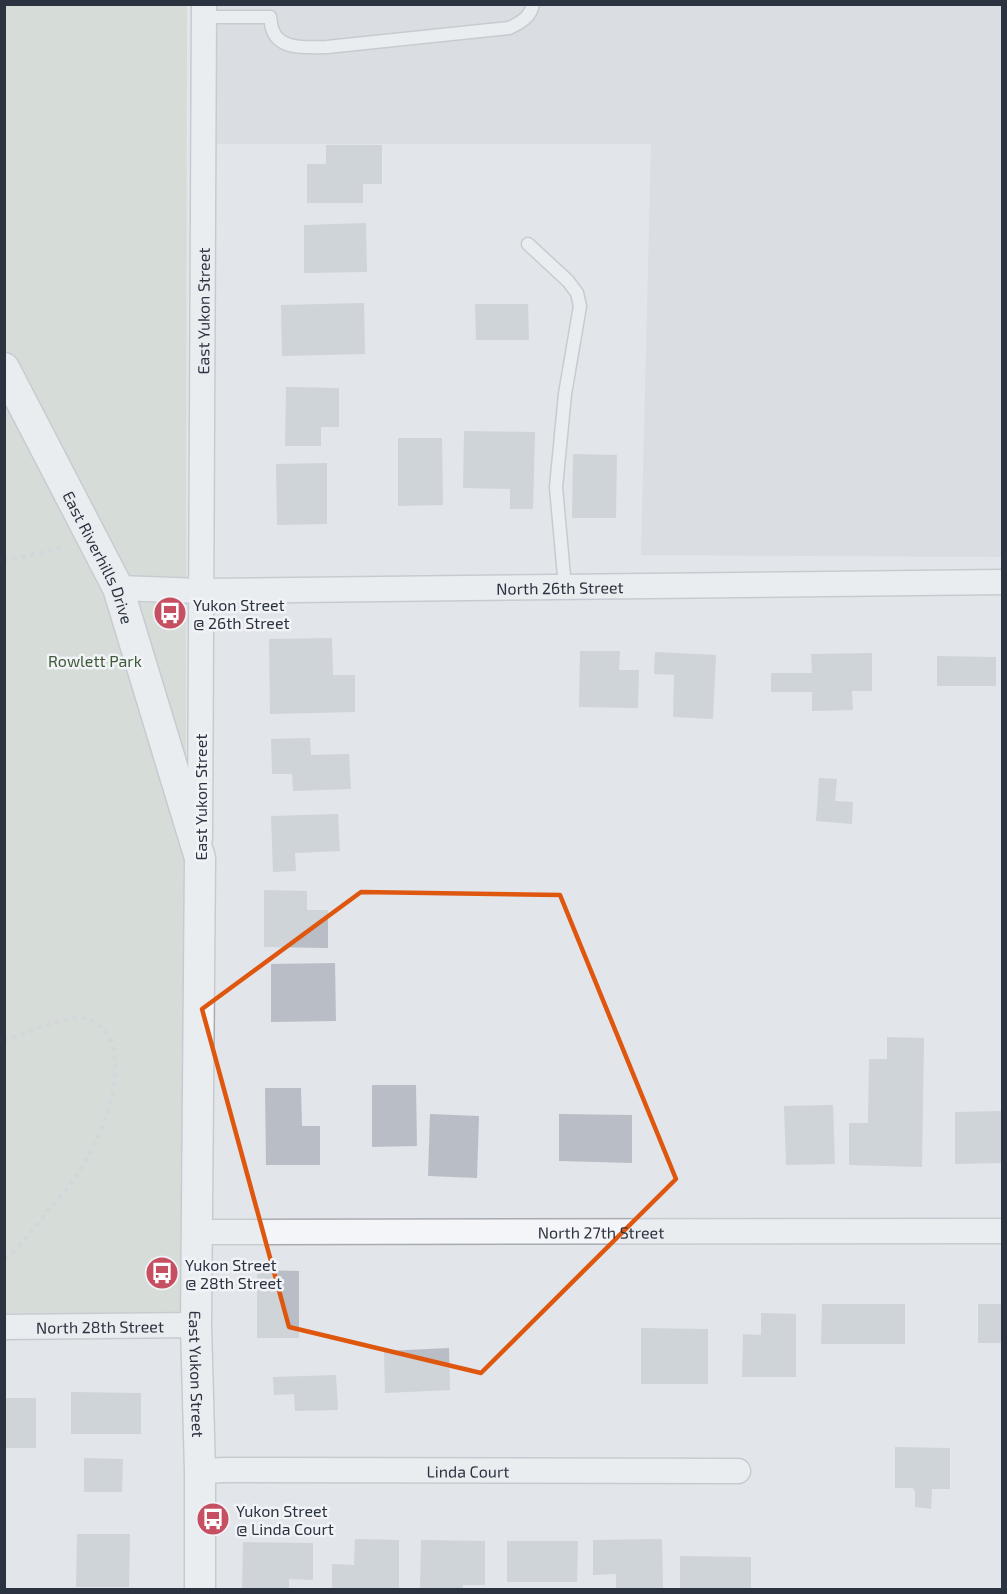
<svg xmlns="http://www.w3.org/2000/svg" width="1007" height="1594" viewBox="0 0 1007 1594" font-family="'Exo 2',sans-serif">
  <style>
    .built { fill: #d0d4db }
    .green { fill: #c7d3c3 }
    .building { fill: #b9bec6 }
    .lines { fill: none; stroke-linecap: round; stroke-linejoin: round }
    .service-casing { stroke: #a7acb3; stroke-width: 15 }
    .minor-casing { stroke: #a7acb3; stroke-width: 27 }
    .tertiary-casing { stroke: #a7acb3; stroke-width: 33 }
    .path { stroke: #c0c3c8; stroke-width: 4; stroke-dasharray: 4.5 4.5; stroke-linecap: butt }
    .service { stroke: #f4f5f8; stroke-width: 12 }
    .minor { stroke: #f4f5f8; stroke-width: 24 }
    .tertiary { stroke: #f4f5f8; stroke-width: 30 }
    .marked { fill: none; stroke: #df570f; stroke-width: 4.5; stroke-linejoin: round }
    .labels { text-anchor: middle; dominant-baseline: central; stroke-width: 5; stroke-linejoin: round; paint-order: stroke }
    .street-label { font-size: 16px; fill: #2b3340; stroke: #f1f3f7 }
    .poi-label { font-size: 16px; fill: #2b3340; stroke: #f1f3f7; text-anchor: start }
    .park-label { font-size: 16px; fill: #405b39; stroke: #f1f3f7 }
  </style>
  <rect width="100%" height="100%" fill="#e2e5e9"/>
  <!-- built -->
  <polygon class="built" points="217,5 1002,5 1002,557 641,555 651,144 216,144"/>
  <!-- green -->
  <polygon class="green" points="4,5 187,5 185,1315 5,1315"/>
  <!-- building -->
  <g class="building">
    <polygon points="326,145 382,145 382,184 363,184 363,203 307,203 307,164 326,164"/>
    <polygon points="366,223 367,272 304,273 304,225"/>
    <polygon points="364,303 365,354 282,356 281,305"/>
    <polygon points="475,304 528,304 529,340 476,340"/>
    <polygon points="286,387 339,388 339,427 321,427 321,446 285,446"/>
    <polygon points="464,431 535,432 533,509 510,509 510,489 463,488"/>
    <polygon points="398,438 442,438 443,505 398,506"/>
    <polygon points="573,454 617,455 616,518 572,518"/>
    <polygon points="327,463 327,524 277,525 276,464"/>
    <polygon points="332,638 333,675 355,675 355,712 270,714 269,639"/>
    <polygon points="580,651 620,651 619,670 639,670 638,708 579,707"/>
    <polygon points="655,652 716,655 713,719 673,717 674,675 654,674"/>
    <polygon points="872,653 872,691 852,691 853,710 812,711 812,692 771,692 771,673 812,673 811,654"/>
    <polygon points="937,656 996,657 996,686 937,686"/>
    <polygon points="310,738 311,755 349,754 351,789 293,791 292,774 272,774 271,739"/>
    <polygon points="819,778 837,779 835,801 853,802 852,824 816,821"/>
    <polygon points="338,814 340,851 295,853 296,871 273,872 271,816"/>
    <polygon points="264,890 307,891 307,910 328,910 328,948 264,947"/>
    <polygon points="335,963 336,1021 271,1022 271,964"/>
    <polygon points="887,1037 924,1038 922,1167 849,1165 849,1123 868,1123 869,1059 887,1059"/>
    <polygon points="372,1085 416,1085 417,1146 372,1147"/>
    <polygon points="265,1088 301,1088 302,1126 320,1126 320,1165 266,1165"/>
    <polygon points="833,1105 835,1164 786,1165 784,1106"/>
    <polygon points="1002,1111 1002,1163 955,1164 955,1112"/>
    <polygon points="430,1114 479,1116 477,1178 428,1176"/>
    <polygon points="559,1114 632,1115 632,1163 559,1161"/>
    <polygon points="257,1270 299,1271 299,1338 257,1338"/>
    <polygon points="822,1304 905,1304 905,1344 821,1344"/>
    <rect x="978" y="1304" width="24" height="39"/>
    <polygon points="761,1313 796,1314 796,1377 742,1377 743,1334 761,1335"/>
    <polygon points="641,1328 708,1329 708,1384 641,1384"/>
    <polygon points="449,1348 450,1390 385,1393 384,1351"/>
    <polygon points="336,1375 338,1410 295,1411 294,1394 274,1395 273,1377"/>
    <polygon points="71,1392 141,1393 141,1434 71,1434"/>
    <rect x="4" y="1398" width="32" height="50"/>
    <polygon points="895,1447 950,1448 950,1489 932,1489 931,1509 915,1507 915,1492 913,1488 895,1488"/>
    <polygon points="84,1458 123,1459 122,1492 84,1492"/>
    <polygon points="77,1534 130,1534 129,1587 76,1587"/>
    <polygon points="355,1539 399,1540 399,1590 332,1589 332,1564 354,1565"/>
    <polygon points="662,1539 663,1590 616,1590 616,1574 593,1575 593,1540"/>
    <polygon points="421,1540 485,1541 485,1585 463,1585 463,1590 420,1590"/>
    <polygon points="507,1541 578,1541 577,1582 507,1582"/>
    <polygon points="243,1542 313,1543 313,1580 289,1579 289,1590 242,1590"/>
    <polygon points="680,1556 751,1557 751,1590 680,1590"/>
  </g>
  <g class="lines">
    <!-- service casing -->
    <g class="service-casing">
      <g id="service">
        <path d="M204,17h66c1,5 1,10 3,14 8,20 37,16 54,16l182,-19c11,-5 22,-11 24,-24"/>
        <polyline points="528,244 568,281 577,293 580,306 565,394 556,487 565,587"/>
      </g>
    </g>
    <!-- minor casing -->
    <g class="minor-casing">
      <g id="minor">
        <path id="s1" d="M118,588l83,3 801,-9"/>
        <path id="s2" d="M200,839l4,-835"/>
        <path id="s3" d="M197,1232l805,-1"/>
        <path id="s4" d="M4,1327l192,-2"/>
        <path id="s5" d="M200,1471l26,-1 512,1"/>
      </g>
    </g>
    <!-- tertiary casing -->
    <g class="tertiary-casing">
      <g id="tertiary">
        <path id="s6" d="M4,368l114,220 82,270 -4,467 4,146v119"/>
      </g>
    </g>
    <!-- path -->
    <g class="path">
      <polyline points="4,561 65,547"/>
      <path d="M4,1041c19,-6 56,-24 74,-23 16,0 29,11 34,26 13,42 -15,102 -39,137 -10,13 -22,26 -32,39 -11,13 -23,29 -37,40"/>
    </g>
    <!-- service -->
    <use href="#service" class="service"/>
    <!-- minor -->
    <use href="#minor" class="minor"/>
    <!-- tertiary -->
    <use href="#tertiary" class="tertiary"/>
  </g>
  <!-- marked area -->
  <path d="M0 0H1007V1594H0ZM361,892l199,3 116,284 -195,194 -192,-46 -87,-318z" fill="#e2e5e9" fill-opacity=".55" fill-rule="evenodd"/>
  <path class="marked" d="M361,892l199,3 116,284 -195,194 -192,-46 -87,-318z"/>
  <!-- icons -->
  <defs>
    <g id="bus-disc" transform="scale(1.725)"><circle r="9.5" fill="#c64f62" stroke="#f1f3f7"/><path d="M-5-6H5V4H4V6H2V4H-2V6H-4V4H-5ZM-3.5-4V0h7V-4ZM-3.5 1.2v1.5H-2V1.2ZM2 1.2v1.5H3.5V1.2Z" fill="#fff"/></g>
  </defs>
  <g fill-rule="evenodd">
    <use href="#bus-disc" x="170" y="613"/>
    <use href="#bus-disc" x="162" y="1273"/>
    <use href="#bus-disc" x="213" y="1519"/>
  </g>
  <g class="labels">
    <!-- street labels -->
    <g class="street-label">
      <text stroke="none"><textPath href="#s2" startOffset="528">East Yukon Street</textPath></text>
      <text stroke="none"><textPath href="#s6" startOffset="212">East Riverhills Drive</textPath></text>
      <text stroke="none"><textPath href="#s1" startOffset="442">North 26th Street</textPath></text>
      <text transform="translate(200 797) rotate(-90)">East Yukon Street</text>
      <text stroke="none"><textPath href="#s3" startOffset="404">North 27th Street</textPath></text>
      <text stroke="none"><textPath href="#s4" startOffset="96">North 28th Street</textPath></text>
      <text stroke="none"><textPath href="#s6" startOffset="1046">East Yukon Street</textPath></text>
      <text stroke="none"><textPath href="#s5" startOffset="268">Linda Court</textPath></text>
    </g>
    <!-- poi labels -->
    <g class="poi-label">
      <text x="193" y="604">Yukon Street<tspan x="193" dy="18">@ 26th Street</tspan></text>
      <text x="185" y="1264">Yukon Street<tspan x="185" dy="18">@ 28th Street</tspan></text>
      <text x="236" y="1510">Yukon Street<tspan x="236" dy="18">@ Linda Court</tspan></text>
    </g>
    <!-- park labels -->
    <g class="park-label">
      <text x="95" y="660">Rowlett Park</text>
    </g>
  </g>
  <!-- border -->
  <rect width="1007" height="1594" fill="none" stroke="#2b3340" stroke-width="12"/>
</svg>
